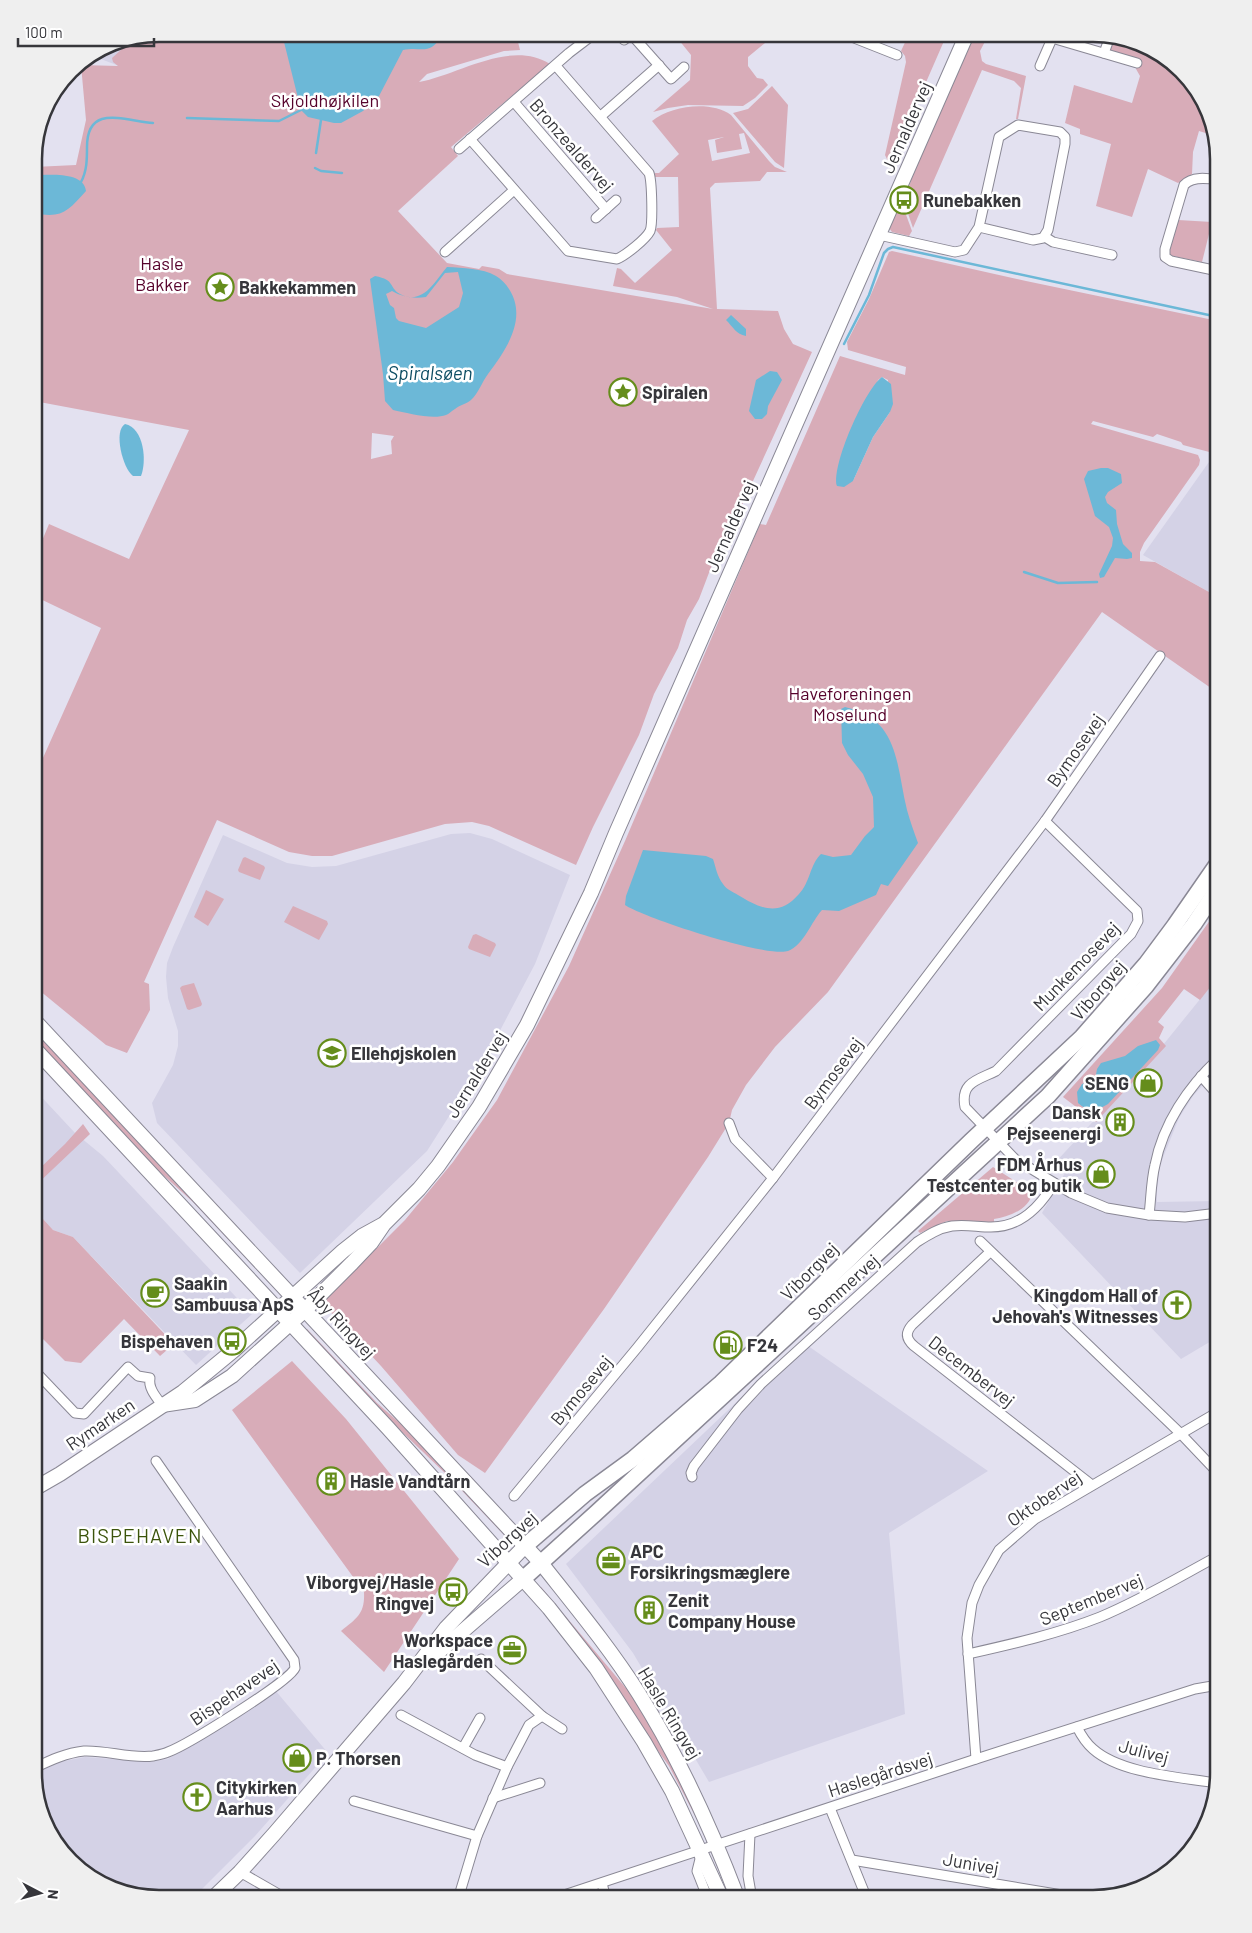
<svg xmlns="http://www.w3.org/2000/svg" width="1252" height="1933" viewBox="0 0 1252 1933" font-family="Barlow,sans-serif">
  <style>
    .built { fill: #d4d2e6 }
    .green { fill: #d8acb8; fill-rule: evenodd }
    .water { fill: #6cb8d7; fill-rule: evenodd }
    .lines { fill: none; stroke-linecap: round; stroke-linejoin: round }
    .stream { stroke: #6cb8d7; stroke-width: 2.5 }
    .street-casing { stroke: #8a8895; stroke-width: 11 }
    .secondary-casing { stroke: #8a8895; stroke-width: 16 }
    .primary-casing { stroke: #8a8895; stroke-width: 18 }
    .street { stroke: #fff; stroke-width: 9 }
    .secondary { stroke: #fff; stroke-width: 14 }
    .primary { stroke: #fff; stroke-width: 15 }
    .labels { text-anchor: middle; dominant-baseline: central; stroke-width: 5; stroke-linejoin: round; paint-order: stroke }
    .park-label { font-size: 18px; fill: #56022b; stroke: #fff }
    .street-label { font-size: 18px; fill: #36363b; stroke: #fff }
    .poi-label { font-size: 18px; font-weight: bold; fill: #36363b; stroke: #fff; text-anchor: start }
    .water-label { font-size: 19px; font-style: italic; fill: #0d4d63; stroke: #fff }
    .quarter-label { font-size: 20px; letter-spacing: 1px; fill: #3b540b; stroke: #fff }
    .rim { fill: none; stroke: #36363b; stroke-width: 2.5 }
  </style>
  <rect width="100%" height="100%" fill="#e3e1f0"/>
  <!-- built -->
  <g class="built">
    <polygon points="159,34 119,66 93,56 111,43"/>
    <polygon points="1218,458 1218,597 1143,555 1209,462"/>
    <polygon points="470,833 492,839 570,875 535,964 484,1061 427,1151 300,1273 157,1123 152,1103 173,1065 178,1046 178,1031 168,998 166,977 167,963 173,947 223,835 287,863 312,867 336,866 451,834"/>
    <polygon points="1218,977 1218,1068 1193,1096 1179,1118 1160,1165 1157,1191 1157,1202 1218,1201 1218,1337 1181,1359 1042,1213 1065,1173 1053,1165 1159,1050"/>
    <polygon points="34,1089 75,1133 103,1156 252,1314 196,1365 73,1237 53,1230 34,1209"/>
    <polygon points="801,1341 988,1471 889,1533 905,1714 709,1782 633,1653 566,1564"/>
    <polygon points="275,1690 328,1753 255,1836 192,1899 151,1899 96,1882 50,1836 34,1774 59,1762 85,1757 151,1762 168,1759"/>
  </g>
  <!-- green -->
  <g class="green">
    <path d="M159,34h357l4,16 -16,1 -77,23 -8,8c39,-7 91,-43 131,-18l-99,83 7,9 -60,55 49,52 32,6 3,-3 17,3 8,5 206,35 -36,-12 -64,-11 4,-18 4,1 14,14 37,-33 -16,-20 1,-2 22,-1 -1,-50h-23v-4h4l20,-19 -27,-33c19,-15 58,-21 79,-6l38,46 6,6 12,5h-20l-7,9 -45,2 -5,5 7,121 61,2 6,18 9,15 19,8 -81,177 -5,-1 -27,71 -12,21 -9,28 -24,46 -15,41 -46,92 -17,38 -87,-39 -17,-4 -27,2 -113,32h-20l-23,-4 -72,-32 -73,162 5,2 1,26 -23,43 -21,-8 -72,-59v-208l67,-150 -67,-32v-36l15,-36 80,35 60,-129 -155,-29v-234l42,-2 10,-45 -5,-55 37,1 -5,-4 -1,-4 21,-19zM744,133l6,20 -38,8 -4,-21 16,-3 -9,3 2,13 25,-4 -3,-15zM372,433l22,3 -3,5 1,13 -21,5z"/>
    <polygon points="674,34 767,34 771,38 748,57 748,66 757,78 763,79 768,85 755,98 743,106 688,105 668,108 653,112 690,80 691,55"/>
    <polygon points="909,34 943,34 944,41 893,158 888,161 885,155 906,62 905,56 901,51"/>
    <polygon points="973,34 989,34 980,51 982,61 986,64 1026,76 1018,119 1016,119 1021,88 1014,81 982,70 913,228 904,202 907,198 906,194 911,181 909,179"/>
    <polygon points="1104,35 1116,39 1120,46 1146,54 1149,49 1156,51 1202,97 1212,135 1199,131 1193,152 1192,174 1178,183 1148,169 1132,217 1096,206 1111,144 1080,134 1080,129 1065,123 1074,85 1132,103 1140,76 1136,69 1139,60 1110,50 1112,42 1103,40"/>
    <polygon points="772,86 788,105 784,168 775,162 733,113 748,109"/>
    <polygon points="901,201 912,231 909,236 892,232 889,228"/>
    <polygon points="1178,220 1212,222 1202,262 1168,255"/>
    <path d="M892,251l134,30 192,40v128l-5,4 -30,-8 -2,-3 -24,-8 -4,3 -60,-16 -2,3 107,31 2,5 -1,5 -55,78 -4,9v9l15,1 63,35v96l-116,-81 -274,380 -53,55 -29,38 -14,25 -3,13 -21,34 -104,152 -119,164 -27,-18 -77,-89 -59,-63 83,-83 48,-58 44,-62 72,-134 56,-125 135,-317 6,1 74,-169 65,19 1,-8 -58,-17 -1,-8 22,-43 20,-47zM882,377l6,3 2,32 -17,25 -20,44 25,-101z"/>
    <polygon points="245,857 264,866 265,868 260,880 239,872 238,870 243,858"/>
    <polygon points="206,890 224,899 208,926 194,917"/>
    <polygon points="293,906 327,921 328,924 319,940 284,922"/>
    <polygon points="1218,909 1218,977 1200,1000 1184,989 1158,1022 1164,1027 1159,1038 1166,1046 1096,1122 1063,1097 1162,988"/>
    <polygon points="476,934 495,943 496,945 490,957 469,949 468,947 473,935"/>
    <polygon points="194,983 202,1004 201,1006 189,1010 187,1009 180,988 182,986"/>
    <polygon points="34,1028 278,1289 277,1291 193,1202 151,1164 34,1039"/>
    <polygon points="83,1124 90,1134 34,1187 34,1174 65,1144"/>
    <path d="M993,1167l39,25c-1,17 -24,25 -38,27v3l-47,-1 -27,12 -2,-2z"/>
    <polygon points="34,1209 53,1230 73,1237 174,1344 160,1356 124,1319 81,1363 65,1361 34,1330"/>
    <polygon points="307,1329 377,1403 417,1438 508,1535 506,1537 447,1475 374,1405 306,1330"/>
    <path d="M292,1361l54,58 113,140 -75,113 -43,-41c16,-13 24,-17 23,-39l-132,-182z"/>
    <polygon points="541,1587 635,1699 654,1730 705,1831 703,1831 669,1766 539,1588"/>
  </g>
  <!-- water -->
  <g class="water">
    <path d="M282,34h161c-14,23 -20,12 -40,16l-24,46 -16,15 -22,12h-7l-26,-6 -7,-7z"/>
    <path d="M34,175c15,0 50,-4 52,16 -18,20 -24,28 -52,22z"/>
    <path d="M447,267c16,1 35,1 49,9 5,3 10,8 13,13 19,29 -3,61 -21,85 -6,8 -10,20 -17,26 -4,4 -12,5 -16,9 -4,2 -6,5 -9,6 -13,5 -39,-2 -53,-5l-8,-9 -2,-27 -13,-95 5,-3c21,4 13,11 25,18 23,12 35,-13 47,-27zM458,272l5,21 -4,14 -33,21 -27,-7 -3,-3 -2,-10 -4,-3 -4,-11 6,-3c10,6 22,8 34,6l19,-24z"/>
    <path d="M731,315l15,14v7c-10,-2 -13,-9 -20,-16z"/>
    <polygon points="770,371 777,372 782,380 768,406 767,414 762,419 755,419 749,411 756,380"/>
    <path d="M882,377l9,7 2,20 -3,8 -17,25 -20,44 -9,6 -7,-1c-6,-20 28,-97 45,-109z"/>
    <path d="M125,424c19,4 22,37 16,52h-8c-10,-7 -20,-45 -8,-52z"/>
    <polygon points="1101,468 1108,468 1121,474 1122,483 1108,492 1105,497 1107,503 1116,510 1117,524 1123,544 1132,553 1132,558 1127,559 1115,558 1104,577 1100,578 1099,574 1112,546 1113,538 1109,527 1095,516 1084,479 1088,471"/>
    <path d="M845,707c55,12 51,59 62,103 3,11 7,22 11,33l-30,43 -7,-2 -5,11 -37,16 -17,-1c-11,12 -18,35 -34,41 -21,7 -144,-33 -163,-46l1,-9 17,-46 63,6 7,3c3,9 4,17 10,25 3,5 10,8 15,11 23,14 41,22 61,-1 11,-11 11,-30 22,-40l12,3 18,-2 14,-19 9,-9 -1,-30 -10,-23 -15,-19 -6,-12 -1,-34z"/>
    <path d="M1156,1040l4,5 -2,5 -50,54c-11,7 -20,8 -30,-1l-1,-11 5,-8 13,-4 2,-11 4,-6 24,-7 13,-10z"/>
    <path d="M34,1283c8,9 11,20 0,27z"/>
  </g>
  <g class="lines">
    <!-- stream -->
    <g class="stream">
      <polyline points="187,118 279,121 301,110"/>
      <polyline points="316,153 321,120"/>
      <polyline points="315,168 321,171 342,173"/>
      <path d="M81,182c6,-11 6,-23 6,-35 0,-44 38,-26 66,-24"/>
      <polyline points="844,344 869,295 884,253 888,249 893,247 1218,317"/>
      <polyline points="1024,572 1058,583 1097,582"/>
    </g>
    <!-- street casing -->
    <g class="street-casing">
      <g id="street">
        <polyline points="844,34 897,55"/>
        <polyline points="1052,38 1137,63"/>
        <polyline points="624,40 631,34 671,79 684,67"/>
        <polyline points="1104,53 1108,42"/>
        <polyline points="1040,66 1054,34"/>
        <polyline points="514,102 606,209"/>
        <polyline points="601,116 659,65"/>
        <path d="M470,139l98,112 49,8c9,-4 29,-20 33,-28 3,-7 2,-50 -1,-58l-93,-107"/>
        <polyline points="459,149 569,53 594,34"/>
        <polyline points="596,218 616,200"/>
        <polyline points="879,235 955,252 964,250 979,227 1033,240 1043,238 1048,230 1065,144 1065,137 1060,132 1018,125 999,137 979,227"/>
        <polyline points="1045,237 1053,242 1112,255"/>
        <polyline points="445,252 514,190"/>
        <path d="M1218,271l-47,-10 -6,-4v-8l19,-64c8,-9 23,-7 34,-5"/>
        <path d="M1045,821l92,90 1,10 -7,13 -135,137c-18,9 -36,11 -31,36l50,52 56,34 36,15 42,7 36,2 33,-4"/>
        <polyline points="1201,1076 1218,1095"/>
        <polyline points="729,1123 735,1139 773,1178"/>
        <path d="M1149,1215c2,-16 2,-34 6,-50 8,-41 33,-78 63,-106"/>
        <polyline points="980,1241 1180,1433 1218,1473"/>
        <path d="M990,1252l-78,73c-7,8 -6,14 2,21l178,139"/>
        <path d="M34,1370l41,43 9,1 44,-47 10,9 12,2c-2,10 6,19 12,27"/>
        <path d="M692,1477l-1,-4 3,-7 44,-57 23,-25 156,-142c11,-7 22,-14 35,-16 13,-2 26,1 39,1 30,0 49,-20 63,-44"/>
        <polyline points="514,1496 637,1348 773,1178 1045,821 1160,656"/>
        <path d="M968,1654c44,-10 89,-20 132,-37 41,-17 79,-40 118,-61"/>
        <polyline points="481,1659 542,1716 562,1729"/>
        <polyline points="401,1715 475,1755 507,1767"/>
        <path d="M1077,1727c4,8 9,16 16,22 28,25 87,28 123,34"/>
        <polyline points="463,1748 480,1718"/>
        <polyline points="976,1759 967,1638 972,1603 979,1585 999,1550 1035,1519 1218,1412"/>
        <path d="M34,1768c17,-8 32,-15 50,-17 23,-1 46,8 69,5 5,-1 11,-2 15,-4 19,-7 121,-70 127,-84l-1,-8 -138,-199"/>
        <polyline points="493,1798 540,1783"/>
        <polyline points="354,1801 477,1836"/>
        <polyline points="830,1808 867,1899"/>
        <polyline points="750,1834 748,1876 752,1899"/>
        <polyline points="701,1855 697,1871 708,1899"/>
        <polyline points="852,1860 1086,1899"/>
        <polyline points="240,1872 287,1899"/>
        <polyline points="602,1883 606,1899"/>
        <polyline points="458,1899 477,1836 507,1767 529,1725 542,1716"/>
        <polyline points="552,1899 976,1759 1195,1689 1218,1685"/>
      </g>
    </g>
    <!-- secondary casing -->
    <g class="secondary-casing">
      <g id="secondary">
        <path d="M34,1020l507,543c34,43 69,85 98,131 41,65 72,134 99,205"/>
        <polyline points="34,1048 388,1428 549,1608 596,1668 644,1742 672,1791 722,1899"/>
        <polyline points="162,1405 195,1400 232,1376 305,1310 352,1263 371,1243 384,1224 419,1189 438,1166 479,1107 527,1025 591,893 616,833 967,34"/>
        <polyline points="34,1489 60,1474 183,1392 234,1350 343,1251 362,1236 382,1225"/>
        <polyline points="427,1662 523,1579"/>
        <polyline points="212,1899 240,1872 275,1833 404,1683 446,1628 525,1546"/>
      </g>
    </g>
    <!-- primary casing -->
    <g class="primary-casing">
      <g id="primary">
        <polyline points="525,1546 585,1494 633,1459 721,1383 971,1141 1082,1037 1146,964 1175,925 1218,863"/>
        <polyline points="523,1579 596,1513 1048,1096 1146,986 1194,924 1218,888"/>
      </g>
    </g>
    <!-- street -->
    <use href="#street" class="street"/>
    <!-- secondary -->
    <use href="#secondary" class="secondary"/>
    <!-- primary -->
    <use href="#primary" class="primary"/>
  </g>
  <!-- icons -->
  <defs>
    <g id="bus-ring" transform="scale(1.4375)"><circle r="9.5" fill="#fff" stroke="#658d1b" stroke-width="1.5"/><path d="M-5-6H5V4H4V6H2V4H-2V6H-4V4H-5ZM-3.5-4V0h7V-4ZM-3.5 1.2v1.5H-2V1.2ZM2 1.2v1.5H3.5V1.2Z" fill="#658d1b"/></g>
    <g id="sight-ring" transform="scale(1.4375)"><circle r="9.5" fill="#fff" stroke="#658d1b" stroke-width="1.5"/><path d="M0-6L1.8-2.2L6-1.7L2.9 1.2L3.7 5.4L0 3.3L-3.7 5.4L-2.9 1.2L-6-1.7L-1.8-2.2Z" fill="#658d1b"/></g>
    <g id="school-ring" transform="scale(1.4375)"><circle r="9.5" fill="#fff" stroke="#658d1b" stroke-width="1.5"/><path d="M0-5L7-2L0 1L-7-2ZM-4 1L0 2.5L4 1V4Q0 6-4 4Z" fill="#658d1b"/></g>
    <g id="shop-ring" transform="scale(1.4375)"><circle r="9.5" fill="#fff" stroke="#658d1b" stroke-width="1.5"/><path d="M-5-2.5h2.3a2.7 3.5 0 0 1 5.4 0H5L5.5 6h-11ZM-1.5-2.5h3a1.5 2.3 0 0 0-3 0Z" fill="#658d1b"/></g>
    <g id="building-ring" transform="scale(1.4375)"><circle r="9.5" fill="#fff" stroke="#658d1b" stroke-width="1.5"/><path d="M-4-6H4V6H1V3H-1V6H-4ZM-2.5-4.3h1.7v1.8h-1.7ZM.8-4.3h1.7v1.8H.8ZM-2.5-1h1.7V.8h-1.7ZM.8-1h1.7V.8H.8Z" fill="#658d1b"/></g>
    <g id="cafe-ring" transform="scale(1.4375)"><circle r="9.5" fill="#fff" stroke="#658d1b" stroke-width="1.5"/><path d="M-5.5-4.5H6V0H3Q3 3.5 0 3.5H-2.5Q-5.5 3.5-5.5 0ZM3-3.2v2h1.7v-2ZM-6 4.5H4V6H-6Z" fill="#658d1b"/></g>
    <g id="church-ring" transform="scale(1.4375)"><circle r="9.5" fill="#fff" stroke="#658d1b" stroke-width="1.5"/><path d="M-1.2-6h2.4v3.5h3.3v2.4h-3.3V6h-2.4V-.1h-3.3v-2.4h3.3Z" fill="#658d1b"/></g>
    <g id="fuel-ring" transform="scale(1.4375)"><circle r="9.5" fill="#fff" stroke="#658d1b" stroke-width="1.5"/><path d="M-5.5-6h7V0h2V4h1.3V-2.5L3-4.5l.8-.8L6-3V5H2.5V1h-1V6h-7ZM-4.2-4.7v3.2H.2V-4.7Z" fill="#658d1b"/></g>
    <g id="office-ring" transform="scale(1.4375)"><circle r="9.5" fill="#fff" stroke="#658d1b" stroke-width="1.5"/><path d="M-6-3h4V-5.5h4V-3h4V5H-6ZM-1-4.5V-3h2v-1.5ZM-6 0V1H6V0Z" fill="#658d1b"/></g>
  </defs>
  <g fill-rule="evenodd">
    <use href="#bus-ring" x="904" y="200"/>
    <use href="#sight-ring" x="220" y="287"/>
    <use href="#sight-ring" x="623" y="392"/>
    <use href="#school-ring" x="332" y="1053"/>
    <use href="#shop-ring" x="1148" y="1083"/>
    <use href="#building-ring" x="1120" y="1122"/>
    <use href="#shop-ring" x="1101" y="1174"/>
    <use href="#cafe-ring" x="155" y="1293"/>
    <use href="#church-ring" x="1177" y="1305"/>
    <use href="#bus-ring" x="232" y="1341"/>
    <use href="#fuel-ring" x="728" y="1345"/>
    <use href="#building-ring" x="331" y="1481"/>
    <use href="#office-ring" x="611" y="1561"/>
    <use href="#bus-ring" x="453" y="1592"/>
    <use href="#building-ring" x="649" y="1610"/>
    <use href="#office-ring" x="512" y="1650"/>
    <use href="#shop-ring" x="297" y="1758"/>
    <use href="#church-ring" x="197" y="1797"/>
  </g>
  <g class="labels">
    <!-- park labels -->
    <g class="park-label">
      <text x="325" y="100">Skjoldhøjkilen</text>
      <text x="162" y="263">Hasle<tspan x="162" dy="21">Bakker</tspan></text>
      <text x="850" y="693">Haveforeningen<tspan x="850" dy="21">Moselund</tspan></text>
    </g>
    <!-- street labels -->
    <g class="street-label">
      <text transform="translate(906 127) rotate(-66)">Jernaldervej</text>
      <text transform="translate(572 145) rotate(49)">Bronzealdervej</text>
      <text transform="translate(730 526) rotate(-66)">Jernaldervej</text>
      <text transform="translate(1075 750) rotate(-55)">Bymosevej</text>
      <text transform="translate(1076 966) rotate(-46)">Munkemosevej</text>
      <text transform="translate(1098 990) rotate(-49)">Viborgvej</text>
      <text transform="translate(833 1073) rotate(-53)">Bymosevej</text>
      <text transform="translate(476 1074) rotate(-58)">Jernaldervej</text>
      <text transform="translate(809 1271) rotate(-45)">Viborgvej</text>
      <text transform="translate(843 1287) rotate(-42)">Sommervej</text>
      <text transform="translate(342 1323) rotate(47)">Åby Ringvej</text>
      <text transform="translate(972 1371) rotate(38)">Decembervej</text>
      <text transform="translate(581 1390) rotate(-50)">Bymosevej</text>
      <text transform="translate(100 1424) rotate(-34)">Rymarken</text>
      <text transform="translate(1044 1498) rotate(-34)">Oktobervej</text>
      <text transform="translate(507 1539) rotate(-43)">Viborgvej</text>
      <text transform="translate(1091 1599) rotate(-22)">Septembervej</text>
      <text transform="translate(234 1692) rotate(-34)">Bispehavevej</text>
      <text transform="translate(670 1713) rotate(59)">Hasle Ringvej</text>
      <text transform="translate(1144 1751) rotate(15)">Julivej</text>
      <text transform="translate(880 1774) rotate(-18)">Haslegårdsvej</text>
      <text transform="translate(971 1863) rotate(10)">Junivej</text>
    </g>
    <!-- poi labels -->
    <g class="poi-label">
      <text x="923" y="200">Runebakken</text>
      <text x="239" y="287">Bakkekammen</text>
      <text x="642" y="392">Spiralen</text>
      <text x="351" y="1053">Ellehøjskolen</text>
      <text x="1129" y="1083" text-anchor="end">SENG</text>
      <text x="1101" y="1112" text-anchor="end">Dansk<tspan x="1101" dy="21">Pejseenergi</tspan></text>
      <text x="1082" y="1164" text-anchor="end">FDM Århus<tspan x="1082" dy="21">Testcenter og butik</tspan></text>
      <text x="174" y="1283">Saakin<tspan x="174" dy="21">Sambuusa ApS</tspan></text>
      <text x="1158" y="1295" text-anchor="end">Kingdom Hall of<tspan x="1158" dy="21">Jehovah's Witnesses</tspan></text>
      <text x="213" y="1341" text-anchor="end">Bispehaven</text>
      <text x="747" y="1345">F24</text>
      <text x="350" y="1481">Hasle Vandtårn</text>
      <text x="630" y="1551">APC<tspan x="630" dy="21">Forsikringsmæglere</tspan></text>
      <text x="434" y="1582" text-anchor="end">Viborgvej/Hasle<tspan x="434" dy="21">Ringvej</tspan></text>
      <text x="668" y="1600">Zenit<tspan x="668" dy="21">Company House</tspan></text>
      <text x="493" y="1640" text-anchor="end">Workspace<tspan x="493" dy="21">Haslegården</tspan></text>
      <text x="316" y="1758">P. Thorsen</text>
      <text x="216" y="1787">Citykirken<tspan x="216" dy="21">Aarhus</tspan></text>
    </g>
    <!-- water labels -->
    <g class="water-label">
      <text x="430" y="372">Spiralsøen</text>
    </g>
    <!-- quarter labels -->
    <g class="quarter-label">
      <text x="140" y="1535">BISPEHAVEN</text>
    </g>
  </g>
  <!-- crop -->
  <path d="M0 0H1252V1933H0ZM159 42H1093A117 117 0 0 1 1210 159V1773A117 117 0 0 1 1093 1890H159A117 117 0 0 1 42 1773V159A117 117 0 0 1 159 42Z" fill="#efefef" fill-rule="evenodd"/>
  <path class="rim" d="M159 42H1093A117 117 0 0 1 1210 159V1773A117 117 0 0 1 1093 1890H159A117 117 0 0 1 42 1773V159A117 117 0 0 1 159 42Z"/>
  <!-- north arrow -->
  <g transform="translate(40 1893) rotate(96)" stroke="#ffffff" stroke-width="4" paint-order="stroke">
  <path d="M0-4L9 19L0 12L-9 19Z" fill="#36363b"/>
  <text y="-8" font-size="14" font-weight="bold" text-anchor="middle" fill="#36363b">N</text>
  </g>
  <!-- scale -->
  <path d="M18 38v8h136v-8" fill="none" stroke="#36363b" stroke-width="2.5"/>
  <text x="25" y="38" font-size="15" fill="#36363b" stroke="#ffffff" stroke-width="4" paint-order="stroke">100 m</text>
</svg>
